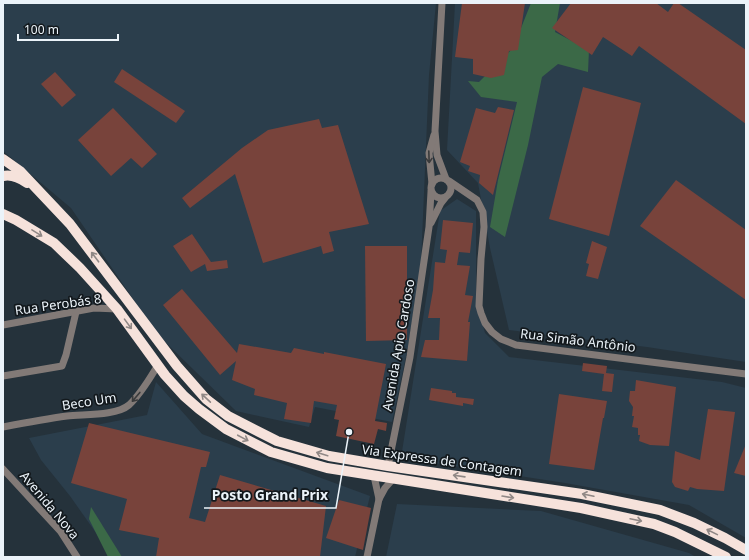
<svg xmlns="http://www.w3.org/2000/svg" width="749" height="560" viewBox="0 0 749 560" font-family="'Noto Sans',sans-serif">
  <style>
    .built { fill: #2b3e4c }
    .forest { fill: #3b6947 }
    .building { fill: #78433b }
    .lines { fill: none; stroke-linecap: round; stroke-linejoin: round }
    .minor { stroke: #827a77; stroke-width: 7 }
    .highway { stroke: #f6e2db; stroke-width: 10 }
    .oneway { stroke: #3a3b3c }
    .oneway2 { stroke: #908886 }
    .labels { text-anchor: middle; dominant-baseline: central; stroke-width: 3.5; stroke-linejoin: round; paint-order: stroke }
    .street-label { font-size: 13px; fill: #ebf3f9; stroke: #13191d }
    .leader { fill: none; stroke: #ebf3f9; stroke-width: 1.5 }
    .callout-dot { fill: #ebf3f9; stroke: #13191d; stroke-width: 1.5 }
    .callout-label { font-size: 14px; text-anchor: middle; font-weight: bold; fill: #ebf3f9; stroke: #13191d; stroke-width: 3.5; stroke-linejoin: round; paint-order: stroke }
  </style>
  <rect width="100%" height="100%" fill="#25323b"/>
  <!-- built -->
  <g class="built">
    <polygon points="3,3 436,3 429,75 421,263 408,347 392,422 315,407 309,427 236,411 157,334 71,208 3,151"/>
    <polygon points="455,3 746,3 746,362 647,347 509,330 490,248 478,183 447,150"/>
    <polygon points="457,199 476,211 476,300 485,333 509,357 722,382 746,388 746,538 689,505 565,483 401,458 440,211"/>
    <polygon points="156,382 202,434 370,496 355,557 113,557 70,496 41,460 29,438 147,415"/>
    <polygon points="397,504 541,511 689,553 696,557 386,557"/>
  </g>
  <!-- forest -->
  <g class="forest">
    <polygon points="531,3 560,3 555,32 589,50 588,72 558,64 542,77 528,145 505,237 490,227 498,180 517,102 481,97 468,81 479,82 513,48"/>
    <polygon points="91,507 122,557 108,557 89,519"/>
  </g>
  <!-- building -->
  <g class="building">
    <polygon points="462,3 525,3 518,50 509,51 504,75 491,78 473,74 473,59 455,57"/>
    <polygon points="571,3 656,3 668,12 674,3 678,3 746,50 746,124 639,46 632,56 603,37 592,55 552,28"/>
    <polygon points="122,69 185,111 176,123 114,82"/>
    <polygon points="55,72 76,95 62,107 41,84"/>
    <polygon points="583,87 641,103 609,236 549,219"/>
    <polygon points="498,107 514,110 493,195 479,183 480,175 468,171 470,166 460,162 476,108 495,113"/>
    <polygon points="113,108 157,154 142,168 131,158 111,176 78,140"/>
    <polygon points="319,119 322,128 338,125 369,224 329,232 334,251 323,254 321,246 263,263 235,174 190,208 182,198 242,148 268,130"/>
    <polygon points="676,180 746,230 746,300 640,226"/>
    <polygon points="443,220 473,223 470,253 459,252 457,265 470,266 465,295 473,296 468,322 470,322 467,361 421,357 425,340 439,340 440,318 428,318 433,290 435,262 445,263 447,250 440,249"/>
    <polygon points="192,234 211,262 227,260 228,268 207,271 205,264 191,272 173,246"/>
    <polygon points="592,241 607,247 598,279 586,276 589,264 586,263"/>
    <polygon points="365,246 407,246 407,340 366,341"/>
    <polygon points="182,289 237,353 239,344 291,353 294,348 324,354 324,352 386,364 375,421 387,423 386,431 378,429 374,444 336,436 339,420 334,419 337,405 314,401 311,423 284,419 287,403 254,395 255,389 232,380 236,361 220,375 163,305"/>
    <polygon points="583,363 607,366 606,373 614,374 612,392 602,391 604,374 582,371"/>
    <polygon points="636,380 676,387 669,446 650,445 639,441 640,435 638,435 638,428 632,427 634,416 632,416 633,407 629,401 630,391 635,391"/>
    <polygon points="431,388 452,391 452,393 456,393 456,397 474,399 473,405 463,403 463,406 429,400"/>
    <polygon points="559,394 607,401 604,418 603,418 594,470 549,464"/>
    <polygon points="708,409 735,412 724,491 697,489 690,487 688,491 675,487 672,482 675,451 700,460"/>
    <polygon points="89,423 210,452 206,467 201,467 189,518 205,522 220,475 326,506 320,557 156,557 159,538 119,530 127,499 71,483"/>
    <polygon points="746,444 746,476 734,473"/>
    <polygon points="339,500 371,508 363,550 326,538"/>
  </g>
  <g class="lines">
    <!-- minor -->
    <g class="minor">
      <polyline points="442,3 435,131 437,155 446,179"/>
      <circle cx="441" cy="188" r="10"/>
      <polyline points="449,181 477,200 483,212 484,227 481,259 479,306 481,313 485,323 492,332 501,339 516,345 746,374"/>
      <polyline points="432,184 429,153 434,135"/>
      <polyline points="431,223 441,203 445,198"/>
      <polyline points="3,325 94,308 117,309"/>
      <polyline points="3,376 62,366 66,355 76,312"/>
      <path d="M3,427c21,-4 42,-8 64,-11 17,-2 49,0 62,-11 12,-11 21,-27 29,-40"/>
      <polyline points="388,466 410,357 429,227 431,192"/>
      <polyline points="3,469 61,532 77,557"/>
      <polyline points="374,476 379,499"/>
      <polyline points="367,557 379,499 385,488 393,479"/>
    </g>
    <!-- highway -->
    <g class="highway">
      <polyline points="3,159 20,171 70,224 177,366 206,399 228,416 277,441 329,456 388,466 582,494 660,510 694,523 725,538 746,550"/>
      <path d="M3,176c9,-2 17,2 24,7"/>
      <polyline points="3,214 16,220 54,243 80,268 117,309 165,375 184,396 199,409 226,429 271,452 327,468 581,508 654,524 675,532 726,557"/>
    </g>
  </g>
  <!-- one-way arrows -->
  <defs><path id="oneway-shaft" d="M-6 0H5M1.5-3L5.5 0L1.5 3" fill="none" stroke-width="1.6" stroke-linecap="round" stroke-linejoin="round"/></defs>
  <g class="oneway">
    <use href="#oneway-shaft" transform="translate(429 157) rotate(88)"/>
    <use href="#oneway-shaft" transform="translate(136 397) rotate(130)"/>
  </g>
  <g class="oneway2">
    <use href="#oneway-shaft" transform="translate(37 233) rotate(32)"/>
    <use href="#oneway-shaft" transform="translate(95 257) rotate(-127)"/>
    <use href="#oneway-shaft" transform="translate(128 324) rotate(54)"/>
    <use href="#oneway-shaft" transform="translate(206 398) rotate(-137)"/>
    <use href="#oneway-shaft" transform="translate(243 438) rotate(28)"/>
    <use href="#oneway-shaft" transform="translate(322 454) rotate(-163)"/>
    <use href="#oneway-shaft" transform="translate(459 476) rotate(-172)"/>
    <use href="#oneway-shaft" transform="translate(588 495) rotate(-168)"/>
    <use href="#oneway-shaft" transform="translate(508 497) rotate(9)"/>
    <use href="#oneway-shaft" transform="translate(636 520) rotate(12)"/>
    <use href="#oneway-shaft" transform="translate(712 532) rotate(-154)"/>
  </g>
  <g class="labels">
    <!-- street labels -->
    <g class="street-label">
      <text transform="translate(58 304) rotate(-8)">Rua Perobás 8</text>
      <text transform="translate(578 340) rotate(7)">Rua Simão Antônio</text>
      <text transform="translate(398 345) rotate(-80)">Avenida Apio Cardoso</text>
      <text transform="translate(89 401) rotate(-9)">Beco Um</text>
      <text transform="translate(442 460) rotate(8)">Via Expressa de Contagem</text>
      <text transform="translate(50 505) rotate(50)">Avenida Nova</text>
    </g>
  </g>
  <!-- callouts -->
  <path class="leader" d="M349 432L336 508H204"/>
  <circle class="callout-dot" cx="349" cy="432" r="4"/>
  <g class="callout-label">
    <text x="270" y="500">Posto Grand Prix</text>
  </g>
  <!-- border -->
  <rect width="749" height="560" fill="none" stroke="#ebf3f9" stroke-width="8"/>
  <!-- scale -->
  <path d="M18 34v6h100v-6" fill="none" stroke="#ebf3f9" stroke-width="2"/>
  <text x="24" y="34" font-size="12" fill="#ebf3f9" stroke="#13191d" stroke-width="3" paint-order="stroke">100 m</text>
</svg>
